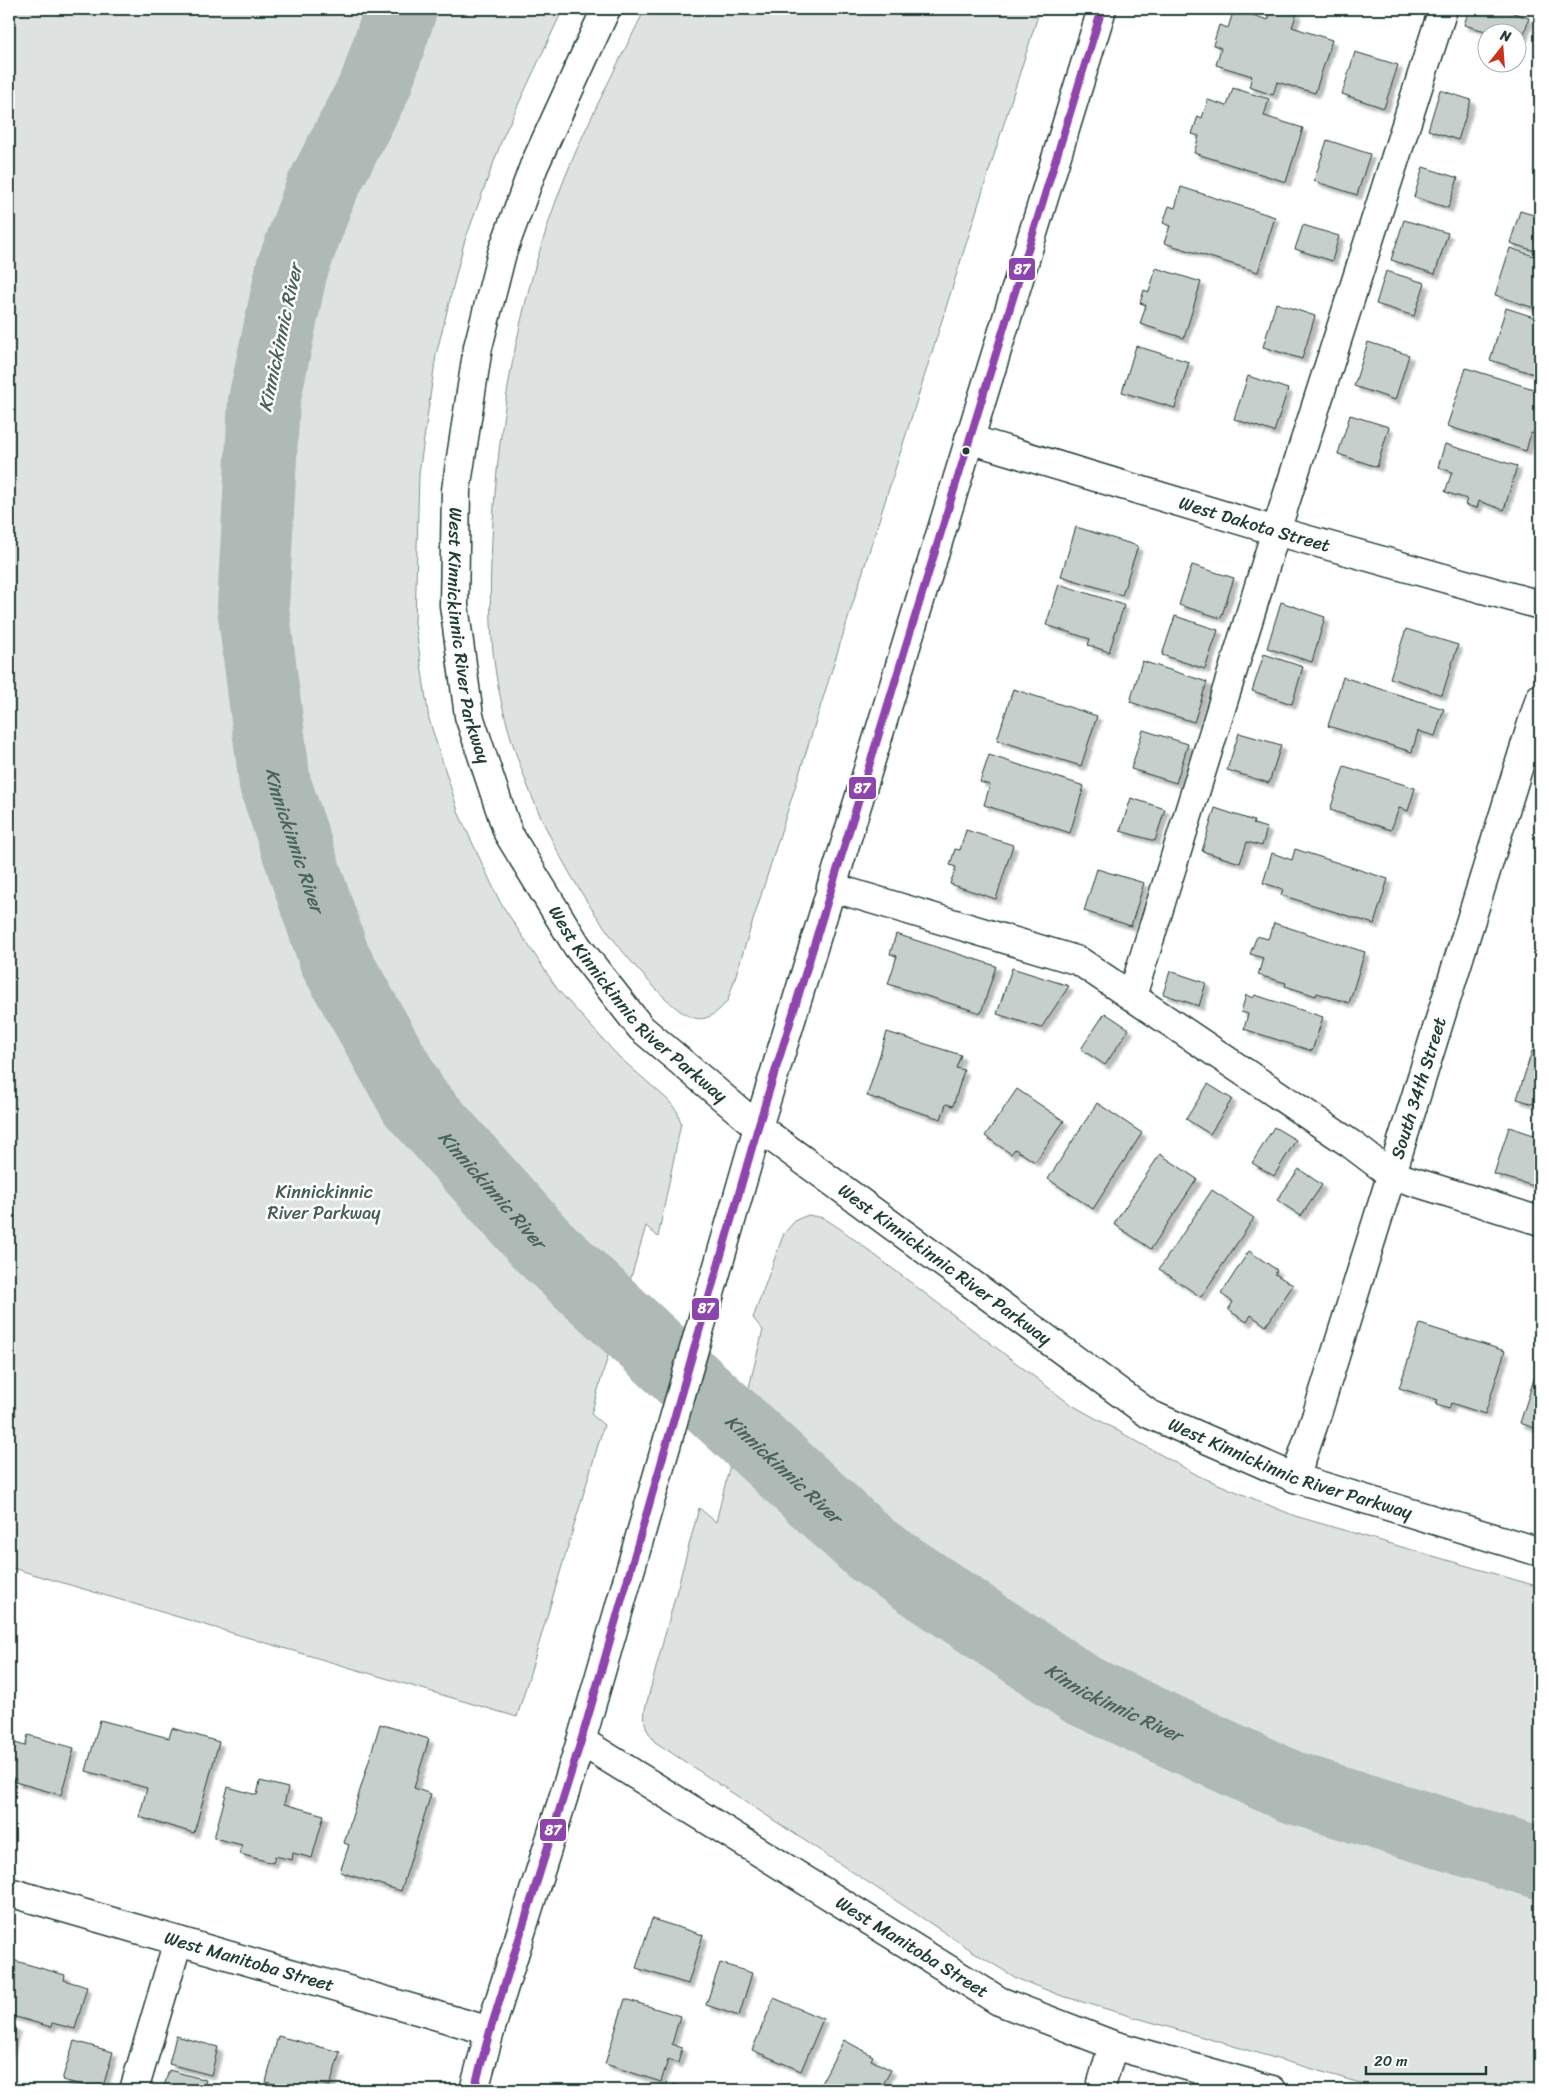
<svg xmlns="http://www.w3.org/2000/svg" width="1549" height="2099" viewBox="0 0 1549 2099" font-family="Sriracha,sans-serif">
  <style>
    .green { fill: #dee3e2; stroke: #7e908b }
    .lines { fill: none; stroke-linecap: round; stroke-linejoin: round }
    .river { stroke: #afbab7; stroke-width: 72 }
    .building { fill: #c7cfcc; stroke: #1f3d34; filter: url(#shadow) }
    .minor-casing { stroke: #1f3d34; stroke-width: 31 }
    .major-casing { stroke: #1f3d34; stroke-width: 31 }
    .minor { stroke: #fff; stroke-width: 28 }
    .major { stroke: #fff; stroke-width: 28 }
    .bus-1-casing { stroke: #fff; stroke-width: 11 }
    .bus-1 { stroke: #8e44ad; stroke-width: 8 }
    .bus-dot { fill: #1f3d34; stroke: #fff; stroke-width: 2 }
    .labels { text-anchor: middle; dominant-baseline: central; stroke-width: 5; stroke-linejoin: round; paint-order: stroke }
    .street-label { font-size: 18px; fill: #1f3d34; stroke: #fff }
    .park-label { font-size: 18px; fill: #455e57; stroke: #fff }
    .water-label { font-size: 19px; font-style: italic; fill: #4a625b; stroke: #fff }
    .line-badge { stroke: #fff; stroke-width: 2 }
    .badge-label { font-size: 14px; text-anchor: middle; font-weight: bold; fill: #fff }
  </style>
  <defs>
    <filter id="shadow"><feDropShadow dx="4.5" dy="4.5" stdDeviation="1" flood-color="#0004"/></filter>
  </defs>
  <rect width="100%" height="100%" fill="#fff"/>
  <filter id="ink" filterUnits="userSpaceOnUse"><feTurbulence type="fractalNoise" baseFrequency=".02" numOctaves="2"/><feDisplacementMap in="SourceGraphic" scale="10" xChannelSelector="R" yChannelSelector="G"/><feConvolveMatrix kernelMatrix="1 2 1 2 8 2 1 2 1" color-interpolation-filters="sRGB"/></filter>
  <g filter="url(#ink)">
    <!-- green -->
    <g class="green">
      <polygon points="9,9 563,9 503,137 464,243 436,355 419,474 415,623 429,719 459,814 500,902 558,990 619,1057 668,1100 677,1111 681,1123 658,1237 646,1226 591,1414 604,1425 517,1717 9,1567"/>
      <path d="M645,9h395l-312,991c-24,31 -41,19 -65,-4 -83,-82 -147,-206 -167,-321 -8,-51 -6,-102 -3,-154 6,-98 22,-194 52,-287 24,-79 64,-152 100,-225z"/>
      <path d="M808,1215l16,3 18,12 228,174 129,72 96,40 245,71v503h-156l-322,-94 -44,-17 -35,-21 -328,-216c-9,-12 -12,-19 -10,-33l54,-201 17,14 47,-192 -10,-12 31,-85 12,-13z"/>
    </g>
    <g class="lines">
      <!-- river -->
      <path class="river" id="s1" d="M401,9l-25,75 -55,106 -29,79 -28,132 -11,206 22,177 60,176 79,141 129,145 328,303 211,141 209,97 249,76"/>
    </g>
    <!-- building -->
    <g class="building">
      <polygon points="1234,9 1268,20 1272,9 1284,9 1297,13 1292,27 1332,40 1315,93 1277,82 1273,95 1249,87 1252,76 1216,65 1221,48 1213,45 1219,25 1228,28"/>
      <polygon points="1469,9 1514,9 1513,13 1529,18 1523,37 1516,32 1489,32 1464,25"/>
      <polygon points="1355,52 1398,65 1384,108 1342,94"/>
      <polygon points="1233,88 1269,99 1264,116 1303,128 1286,182 1194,153 1199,136 1192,134 1198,116 1202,118 1208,100 1227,106"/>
      <polygon points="1440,90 1471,100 1458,140 1428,130"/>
      <polygon points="1327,140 1370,154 1357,195 1314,181"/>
      <polygon points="1423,167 1458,178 1448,208 1414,197"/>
      <polygon points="1181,187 1275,217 1258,272 1164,243 1170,226 1163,223 1169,206 1175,208"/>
      <polygon points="1540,205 1540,258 1533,256 1535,251 1510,243 1520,211 1537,216"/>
      <polygon points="1404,220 1448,233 1435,274 1391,260"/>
      <polygon points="1303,225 1339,236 1332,261 1295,249"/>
      <polygon points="1510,248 1540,258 1540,310 1495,295"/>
      <polygon points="1156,268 1201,282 1184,338 1140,324 1146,305 1140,303 1144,290 1149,292"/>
      <polygon points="1386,271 1425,283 1414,316 1376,304"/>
      <polygon points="1276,303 1315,316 1302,359 1263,347"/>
      <polygon points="1506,308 1540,319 1540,376 1490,360"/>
      <polygon points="1368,342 1409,355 1395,400 1354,386"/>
      <polygon points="1136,346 1189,362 1175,408 1122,392"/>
      <polygon points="1466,368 1540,391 1537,408 1540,409 1540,436 1531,433 1526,451 1447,426"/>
      <polygon points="1248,376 1288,389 1274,432 1234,419"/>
      <polygon points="1350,415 1389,427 1377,467 1338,454"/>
      <polygon points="1445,444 1517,466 1504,510 1479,501 1477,508 1465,505 1467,499 1445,492 1452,472 1438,467"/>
      <polygon points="1076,527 1138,546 1122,595 1061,576"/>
      <polygon points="1192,565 1234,578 1221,618 1179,605"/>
      <polygon points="1059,584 1124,605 1109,652 1088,645 1090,639 1046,625"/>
      <polygon points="1281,602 1325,617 1312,662 1267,648"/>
      <polygon points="1175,616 1218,630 1205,669 1162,655"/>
      <polygon points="1406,629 1458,645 1442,695 1390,678"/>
      <polygon points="1264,654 1303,667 1292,704 1252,691"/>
      <polygon points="1142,661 1207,682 1194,722 1130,702"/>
      <polygon points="1343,677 1444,709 1435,736 1418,731 1412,752 1328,726"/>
      <polygon points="1013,689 1097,716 1081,766 997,740"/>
      <polygon points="1143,730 1188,744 1176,783 1131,769"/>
      <polygon points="1239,733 1281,745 1269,783 1227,770"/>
      <polygon points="989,755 1084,786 1070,833 984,805 990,785 980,782"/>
      <polygon points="1344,766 1415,788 1408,811 1399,808 1391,830 1330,810"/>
      <polygon points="1131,798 1165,809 1155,841 1120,831"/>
      <polygon points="1215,808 1254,821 1253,824 1267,828 1262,846 1247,842 1240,863 1202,851"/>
      <polygon points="966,830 1013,845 996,899 950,884 956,867 950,865 955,849 960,850"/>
      <polygon points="1295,849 1388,879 1374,924 1281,895 1283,889 1263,883 1272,853 1292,860"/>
      <polygon points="1097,869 1144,883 1131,926 1084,911"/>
      <polygon points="1274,923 1365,952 1349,1003 1317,993 1316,996 1285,986 1286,983 1258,975 1263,958 1250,954 1257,936 1268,939"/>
      <polygon points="896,934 996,966 981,1013 888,984 897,956 890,954"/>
      <polygon points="1012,968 1069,986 1041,1028 997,1014"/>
      <polygon points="1170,971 1206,983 1199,1006 1163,994"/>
      <polygon points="1246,995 1253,998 1255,995 1323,1017 1312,1051 1244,1029 1248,1014 1241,1012"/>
      <polygon points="1105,1013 1129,1029 1105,1065 1081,1049"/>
      <polygon points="887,1032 961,1055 956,1068 964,1070 953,1106 946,1104 941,1119 867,1096"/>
      <polygon points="1532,1051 1540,1053 1540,1106 1517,1099"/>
      <polygon points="1208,1084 1232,1099 1210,1134 1186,1119"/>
      <polygon points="1017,1089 1064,1121 1035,1162 1015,1149 1011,1154 985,1136"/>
      <polygon points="1097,1103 1142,1133 1093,1209 1048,1179"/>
      <polygon points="1274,1127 1296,1140 1274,1176 1252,1163"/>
      <polygon points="1509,1127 1540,1137 1540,1188 1494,1174"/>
      <polygon points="1160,1154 1197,1179 1151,1249 1114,1224"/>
      <polygon points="1299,1169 1322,1185 1301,1216 1277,1200"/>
      <polygon points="1212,1190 1254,1218 1201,1297 1159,1269"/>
      <polygon points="1249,1251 1277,1270 1275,1274 1293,1285 1266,1326 1251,1315 1247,1322 1228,1310 1233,1302 1221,1294"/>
      <polygon points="1420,1324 1505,1351 1485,1414 1451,1403 1449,1409 1436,1405 1438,1400 1399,1388"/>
      <polygon points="1540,1360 1540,1430 1520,1423"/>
      <polygon points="100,1720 169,1738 172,1728 219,1742 194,1833 139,1817 147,1788 86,1771"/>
      <polygon points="380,1724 429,1739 414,1788 431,1794 401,1891 340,1872 349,1845 344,1843"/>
      <polygon points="28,1735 74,1748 61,1795 15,1782 16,1779 9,1777 9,1741 25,1746"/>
      <polygon points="260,1781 288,1788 284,1804 324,1815 312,1858 293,1853 292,1860 275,1856 273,1863 240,1854 242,1845 214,1838 228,1787 257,1795"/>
      <polygon points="652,1919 703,1935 688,1984 636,1968"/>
      <polygon points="9,1959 65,1975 64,1980 87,1987 75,2029 52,2023 51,2027 9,2015"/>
      <polygon points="720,1963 752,1973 739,2016 706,2005"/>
      <polygon points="774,1998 823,2019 801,2071 752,2050"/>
      <polygon points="625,1999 680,2016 672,2044 682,2048 678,2063 668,2060 661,2082 605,2064"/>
      <polygon points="9,2025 16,2027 9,2052"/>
      <polygon points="176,2036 218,2047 211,2075 169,2064"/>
      <polygon points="278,2036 340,2052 330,2086 317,2083 315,2090 296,2090 266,2082"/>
      <polygon points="844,2040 873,2056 871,2060 891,2070 880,2090 826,2090 819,2087"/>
      <polygon points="74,2041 113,2052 102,2090 62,2080"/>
      <polygon points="169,2070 206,2080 203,2090 163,2090"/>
      <polygon points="673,2084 694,2090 671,2090"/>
    </g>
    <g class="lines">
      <!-- minor casing -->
      <g class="minor-casing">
        <g id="minor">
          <path id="s2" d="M606,9l-72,157 -32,87 -24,94 -22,143 -2,115 15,111 39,117 69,113 64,82 117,99 391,287 146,64 245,74"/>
          <path id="s3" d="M969,439l307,92 264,74"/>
          <polyline points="831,887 1079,961 1351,1144 1392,1175 1540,1221"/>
          <polyline points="1132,996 1276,531 1443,9"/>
          <path id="s4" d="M1295,1478l21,-61 224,-719"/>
          <path id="s5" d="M581,1741l418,260 114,44 159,45"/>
          <path id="s6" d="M9,1892l481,139"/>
          <polyline points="134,2090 178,1941"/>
          <polyline points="1100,2090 1113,2045"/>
        </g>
      </g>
      <!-- major casing -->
      <g class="major-casing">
        <polyline id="major" points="474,2090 490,2031 581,1741 758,1127 1102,9"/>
      </g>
      <!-- minor -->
      <use href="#minor" class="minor"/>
      <!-- major -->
      <use href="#major" class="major"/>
      <!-- bus-1 casing -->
      <g class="bus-1-casing">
        <polyline id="bus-1" points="474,2090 490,2031 581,1741 758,1127 1102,9"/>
      </g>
      <!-- bus-1 -->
      <use href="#bus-1" class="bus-1"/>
    </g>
  </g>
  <!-- markers -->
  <circle class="bus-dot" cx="966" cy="451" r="4.5"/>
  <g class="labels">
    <!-- street labels -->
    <g class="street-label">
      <text stroke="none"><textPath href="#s3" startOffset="298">West Dakota Street</textPath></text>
      <text stroke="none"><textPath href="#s2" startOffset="654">West Kinnickinnic River Parkway</textPath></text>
      <text stroke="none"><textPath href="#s2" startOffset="1074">West Kinnickinnic River Parkway</textPath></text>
      <text stroke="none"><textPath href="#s4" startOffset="409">South 34th Street</textPath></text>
      <text stroke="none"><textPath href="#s2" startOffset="1479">West Kinnickinnic River Parkway</textPath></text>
      <text stroke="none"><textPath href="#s2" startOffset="1884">West Kinnickinnic River Parkway</textPath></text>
      <text stroke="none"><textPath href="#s5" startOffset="390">West Manitoba Street</textPath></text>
      <text stroke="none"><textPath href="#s6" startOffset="250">West Manitoba Street</textPath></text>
    </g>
    <!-- park labels -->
    <g class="park-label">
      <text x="324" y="1192">Kinnickinnic<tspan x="324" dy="21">River Parkway</tspan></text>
    </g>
    <!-- water labels -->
    <g class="water-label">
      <text transform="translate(280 338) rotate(-78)">Kinnickinnic River</text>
      <text stroke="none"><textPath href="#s1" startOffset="862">Kinnickinnic River</textPath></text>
      <text stroke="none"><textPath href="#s1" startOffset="1268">Kinnickinnic River</textPath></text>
      <text stroke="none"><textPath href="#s1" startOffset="1672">Kinnickinnic River</textPath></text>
      <text stroke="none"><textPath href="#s1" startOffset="2078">Kinnickinnic River</textPath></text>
    </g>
  </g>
  <g class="line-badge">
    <rect x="1008" y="257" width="28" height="24" rx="5" fill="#8e44ad"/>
    <rect x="848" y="776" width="29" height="24" rx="5" fill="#8e44ad"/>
    <rect x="691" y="1297" width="29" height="24" rx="5" fill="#8e44ad"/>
    <rect x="539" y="1818" width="28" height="24" rx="5" fill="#8e44ad"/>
  </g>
  <g class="badge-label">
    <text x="1022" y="274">87</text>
    <text x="862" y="793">87</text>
    <text x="706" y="1313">87</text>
    <text x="553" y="1835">87</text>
  </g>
  <!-- margin -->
  <rect width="1549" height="2099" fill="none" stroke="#fff" stroke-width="30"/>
  <rect x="15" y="15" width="1519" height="2069" fill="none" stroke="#1f3d34" stroke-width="2" filter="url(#ink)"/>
  <!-- north arrow -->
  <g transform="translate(1502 48) rotate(17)"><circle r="24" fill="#ffffff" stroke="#a5b1ae"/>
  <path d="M0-4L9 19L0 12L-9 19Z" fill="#c8321e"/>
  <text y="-8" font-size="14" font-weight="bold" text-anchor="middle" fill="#1f3d34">N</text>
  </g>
  <!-- scale -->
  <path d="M1366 2066v8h120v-8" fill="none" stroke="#1f3d34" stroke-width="2.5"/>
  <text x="1374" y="2066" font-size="15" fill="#1f3d34" stroke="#ffffff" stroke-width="4" paint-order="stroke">20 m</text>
</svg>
